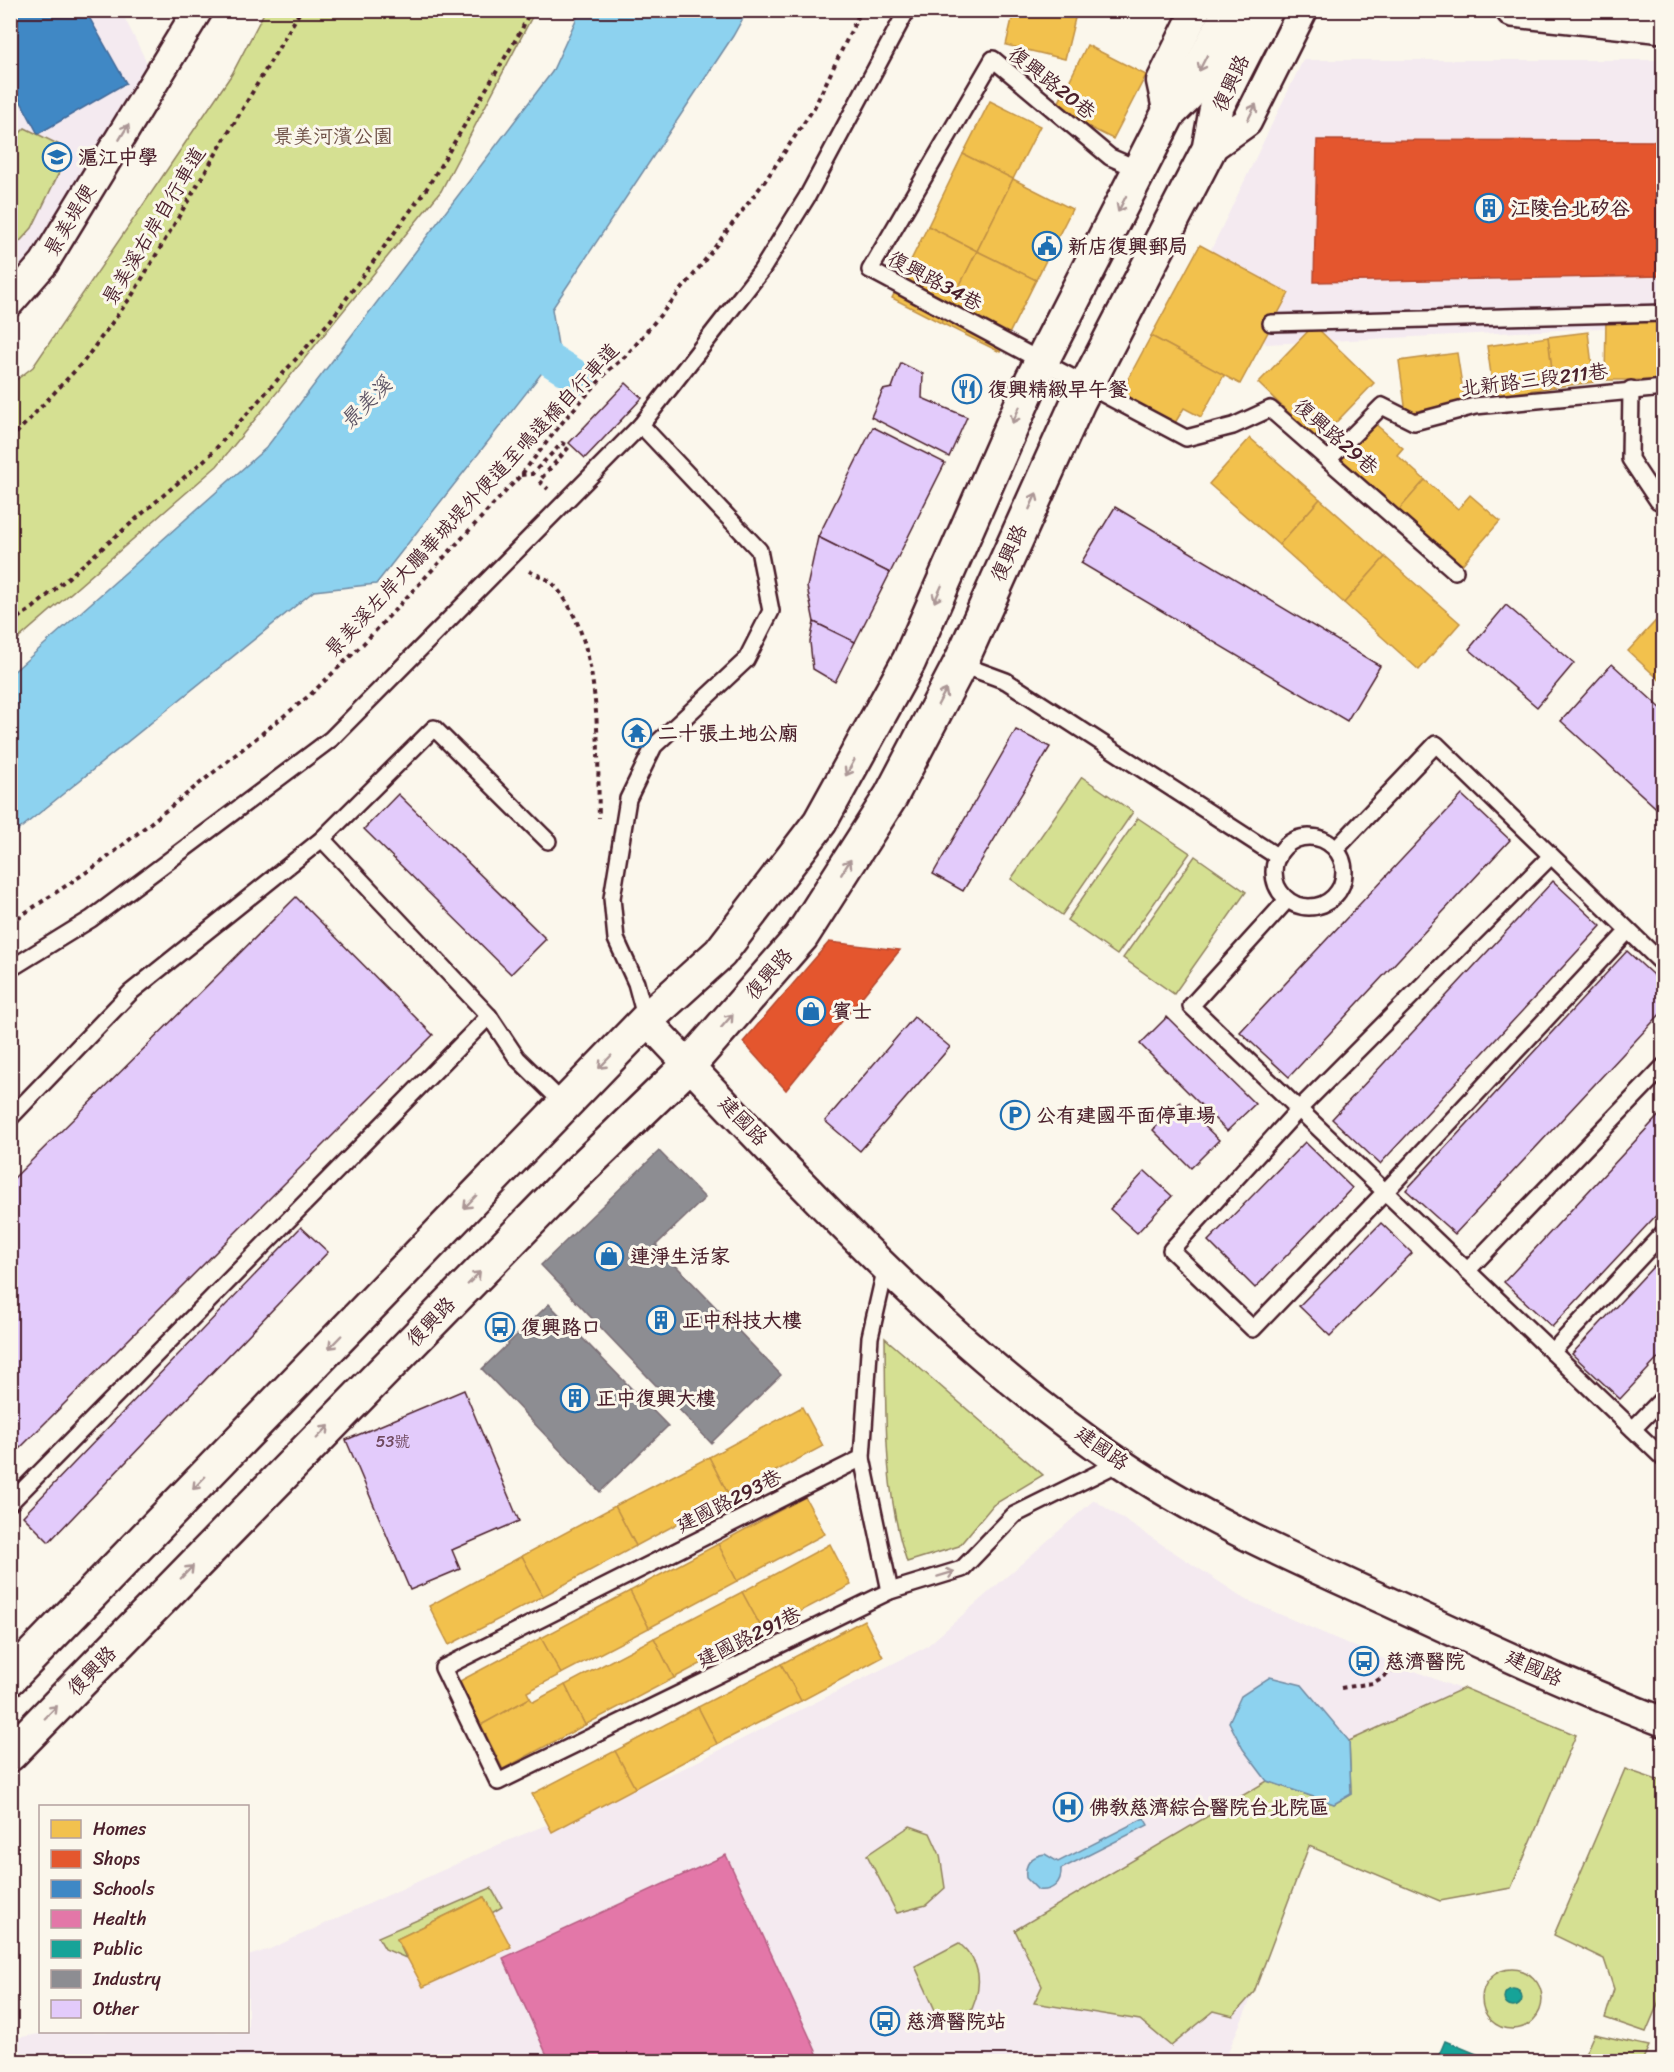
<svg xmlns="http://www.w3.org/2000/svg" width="1674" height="2072" viewBox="0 0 1674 2072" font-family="Sriracha,'LXGW WenKai TC',sans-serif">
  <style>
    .built { fill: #f4eaf0 }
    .green { fill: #d5e092; stroke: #90805e; stroke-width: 1.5 }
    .water { fill: #8dd2ef; stroke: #728aa1; stroke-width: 1.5 }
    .homes { fill: #f2c14e; stroke: #c09044; stroke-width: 1.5 }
    .shops { fill: #e4572e; stroke: #b6462d; stroke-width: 1.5 }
    .schools { fill: #3f88c5; stroke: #426897; stroke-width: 1.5 }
    .health { fill: #e377a8; stroke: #b55d82; stroke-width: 1.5 }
    .public { fill: #17a398; stroke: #267b77; stroke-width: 1.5 }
    .industry { fill: #8d8d92; stroke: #796c73; stroke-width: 1.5 }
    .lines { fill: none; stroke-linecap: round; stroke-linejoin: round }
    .canal { stroke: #8dd2ef; stroke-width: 33 }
    .building { fill: #e3cbfb; stroke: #4a1f2b; stroke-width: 1.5 }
    .service-casing { stroke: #4a1f2b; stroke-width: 20 }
    .minor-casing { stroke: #4a1f2b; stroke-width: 33 }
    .secondary-casing { stroke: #4a1f2b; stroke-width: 38 }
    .primary-casing { stroke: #4a1f2b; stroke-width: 38 }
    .path { stroke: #4a1f2b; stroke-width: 4; stroke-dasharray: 4.5 4.5; stroke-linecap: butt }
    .service { stroke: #fbf7ec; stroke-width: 15 }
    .minor { stroke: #fbf7ec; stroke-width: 28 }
    .secondary { stroke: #fbf7ec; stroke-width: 33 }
    .primary { stroke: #fbf7ec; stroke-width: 33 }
    .oneway { stroke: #ab9695 }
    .labels { text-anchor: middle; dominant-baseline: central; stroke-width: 6; stroke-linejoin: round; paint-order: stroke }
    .number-label { font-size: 16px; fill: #704a5f }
    .street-label { font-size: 20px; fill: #4a1f2b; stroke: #fbf7ec }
    .park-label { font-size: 20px; fill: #6d4f45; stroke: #fbf7ec }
    .poi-label { font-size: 20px; font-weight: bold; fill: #4a1f2b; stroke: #fbf7ec; text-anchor: start }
    .water-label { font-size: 21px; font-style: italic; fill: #5e5566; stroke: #fbf7ec }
  </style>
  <rect width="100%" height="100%" fill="#fbf7ec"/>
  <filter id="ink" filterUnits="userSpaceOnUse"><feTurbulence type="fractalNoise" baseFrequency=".0167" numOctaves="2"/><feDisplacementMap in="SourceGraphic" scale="12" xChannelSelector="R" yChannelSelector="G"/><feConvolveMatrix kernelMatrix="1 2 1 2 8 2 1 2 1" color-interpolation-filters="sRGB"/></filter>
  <g filter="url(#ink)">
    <!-- built -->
    <g class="built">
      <polygon points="11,11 121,11 155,79 53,235 11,282"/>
      <polygon points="1303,60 1663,60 1663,325 1266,344 1208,256"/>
      <polygon points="1094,1500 1247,1600 1367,1652 1576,1735 1511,1888 1440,1901 1309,1846 1254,1992 1224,2061 11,2062 10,2039 51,2032 248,2032 248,1956 270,1949 500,1844 682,1769 926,1647"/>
    </g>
    <!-- green -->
    <g class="green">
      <polygon points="265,11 535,11 441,191 217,466 11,645 11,384 33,367 232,74"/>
      <polygon points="25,128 70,150 32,228 11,251 11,142"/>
      <polygon points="1082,777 1133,812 1062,915 1011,879"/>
      <polygon points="1138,818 1190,853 1117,955 1067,920"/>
      <polygon points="1195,856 1246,892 1174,994 1123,958"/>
      <path d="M885,1338l158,137 -50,30 -34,41 -52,16c-24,-72 -21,-149 -22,-224z"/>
      <polygon points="1464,1688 1576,1735 1511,1888 1440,1901 1309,1846 1254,1992 1233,2016 1214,2011 1171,2046 1140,2020 1034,2003 1042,1986 1015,1930 1267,1781 1334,1804 1351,1794 1349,1741"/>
      <polygon points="1625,1769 1663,1782 1663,1992 1646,2032 1605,2018 1614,1989 1604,1959 1554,1935"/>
      <polygon points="910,1826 930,1833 940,1855 945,1888 926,1905 897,1913 867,1855"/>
      <polygon points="491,1888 502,1907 492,1913 484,1897 397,1939 406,1958 385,1949 378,1937"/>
      <path d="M959,1943c22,19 24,40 13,66l-32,12 -25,-55z"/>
      <circle cx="1512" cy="1999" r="30"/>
      <polygon points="1594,2034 1649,2046 1642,2061 1582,2061"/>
    </g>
    <!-- water -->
    <g class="water">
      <polygon points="580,11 747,11 733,36 552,309 559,351 376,584 314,591 11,836 11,674 266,448 552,72"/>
      <polygon points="1270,1677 1302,1685 1349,1741 1351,1794 1334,1804 1267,1781 1243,1749 1229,1722 1241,1696"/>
      <path d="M1144,1818l4,7 -87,44c1,14 -9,23 -23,21l-12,-12c-2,-14 5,-22 19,-24l13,8z"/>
    </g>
    <!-- homes -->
    <g class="homes">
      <polygon points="1014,10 1077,10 1065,59 1006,45"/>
      <polygon points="1087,45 1146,75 1113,139 1055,110"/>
      <polygon points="990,101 1040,126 1013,179 963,154"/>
      <polygon points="963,154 1013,179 977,251 928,226"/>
      <polygon points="1013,179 1072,209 1036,280 977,251"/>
      <polygon points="928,226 977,251 941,323 892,298"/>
      <polygon points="1200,245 1289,293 1240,384 1151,336"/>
      <polygon points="977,251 1036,280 1000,352 941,323"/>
      <polygon points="1606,316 1664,317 1664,380 1605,380"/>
      <polygon points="1314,325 1374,383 1318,441 1258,383"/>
      <polygon points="1588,332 1594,382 1554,387 1548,337"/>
      <polygon points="1151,336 1224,375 1201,417 1184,408 1175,423 1120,394"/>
      <polygon points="1548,337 1554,387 1494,396 1487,346"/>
      <polygon points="1457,353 1465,404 1406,413 1399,361"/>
      <polygon points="1373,422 1403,448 1397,455 1425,480 1397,512 1338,461"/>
      <polygon points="1250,438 1320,499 1279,545 1209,484"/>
      <polygon points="1425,480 1458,509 1470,495 1500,521 1460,567 1397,512"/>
      <polygon points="1320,499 1385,557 1344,603 1279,545"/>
      <polygon points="1385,557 1460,623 1419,670 1344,603"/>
      <polygon points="1664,612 1664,684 1628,651"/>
      <polygon points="802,1407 823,1446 729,1496 709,1457"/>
      <polygon points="709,1457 729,1496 636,1546 615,1506"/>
      <polygon points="805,1497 825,1534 737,1581 718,1544"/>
      <polygon points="615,1506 636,1546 543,1596 522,1556"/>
      <polygon points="718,1544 737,1581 649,1628 630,1591"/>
      <polygon points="830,1544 851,1585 763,1631 742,1592"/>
      <polygon points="522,1556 543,1596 449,1645 429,1606"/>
      <polygon points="630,1591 649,1628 561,1674 541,1638"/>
      <polygon points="742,1592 763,1631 674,1678 654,1638"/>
      <polygon points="864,1620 883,1657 801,1701 781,1664"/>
      <polygon points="541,1638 561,1674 527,1692 530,1698 481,1725 458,1682"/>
      <polygon points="654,1638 674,1678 585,1725 565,1685"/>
      <polygon points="781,1664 801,1701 717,1744 698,1707"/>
      <polygon points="565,1685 585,1725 503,1769 481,1725 530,1698 533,1702"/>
      <polygon points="698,1707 717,1744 635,1788 615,1751"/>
      <polygon points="615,1751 635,1788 552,1832 532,1794"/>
      <polygon points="484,1897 511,1947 423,1987 397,1939"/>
    </g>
    <!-- shops -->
    <g class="shops">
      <polygon points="1317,140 1664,141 1664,276 1314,282"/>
      <polygon points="829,942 900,950 786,1090 743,1042"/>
    </g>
    <!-- schools -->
    <polygon class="schools" points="10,10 85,10 126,83 38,134 10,81"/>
    <!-- health -->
    <polygon class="health" points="726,1855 821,2062 550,2062 503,1958"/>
    <!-- public -->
    <g class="public">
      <circle cx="1513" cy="1998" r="9"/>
      <polygon points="1445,2041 1491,2060 1495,2062 1436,2062"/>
    </g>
    <!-- industry -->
    <g class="industry">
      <polygon points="659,1151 705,1198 656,1245 781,1375 711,1443 541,1265"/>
      <polygon points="549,1304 668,1426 600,1492 482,1369"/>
    </g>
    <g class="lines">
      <!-- canal -->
      <polyline class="canal" points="514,337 579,378"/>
    </g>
    <!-- building -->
    <g class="building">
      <polygon points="901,363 923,374 922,398 967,417 949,457 871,417 883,390 892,388"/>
      <polygon points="626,383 642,398 585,458 569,443"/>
      <polygon points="873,427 945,463 890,573 818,537"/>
      <polygon points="1115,507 1380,666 1347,721 1081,563"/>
      <polygon points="818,537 890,573 855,642 814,622 807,587"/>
      <polygon points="1506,605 1574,663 1537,707 1469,649"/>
      <polygon points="814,622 855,642 835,682 813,669 810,642"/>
      <polygon points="1612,664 1664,711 1664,815 1561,721"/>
      <polygon points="1016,730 1050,747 963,891 933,874"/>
      <polygon points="398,794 546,939 511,974 364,829"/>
      <polygon points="1462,795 1510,840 1289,1077 1240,1032"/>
      <polygon points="1553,881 1601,926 1380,1164 1332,1119"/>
      <polygon points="296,897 433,1035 10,1458 10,1182"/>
      <polygon points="1627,951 1664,985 1664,1010 1455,1234 1406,1190"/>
      <polygon points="914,1017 950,1047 860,1151 825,1121"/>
      <polygon points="1167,1017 1255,1104 1227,1131 1140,1044"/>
      <polygon points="1180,1102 1219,1140 1191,1168 1153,1130"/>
      <polygon points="1664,1110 1664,1207 1552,1327 1504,1282"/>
      <polygon points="1305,1142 1352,1188 1255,1288 1208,1241"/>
      <polygon points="1145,1171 1172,1196 1137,1233 1110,1209"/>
      <polygon points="1381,1223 1412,1253 1330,1336 1299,1306"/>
      <polygon points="301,1227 328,1252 49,1542 23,1516"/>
      <polygon points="1664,1255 1664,1352 1620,1399 1572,1354"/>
      <polygon points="464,1390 519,1521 452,1550 460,1569 410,1590 346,1440"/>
    </g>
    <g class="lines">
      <!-- service casing -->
      <g class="service-casing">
        <g id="service">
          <polyline points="1140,170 1110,157 993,59 870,270 1186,438 1233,426 1270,409 1455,571"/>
          <polyline points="1271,323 1664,313"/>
          <polyline points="1631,389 1630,459 1658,501"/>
          <polyline points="641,425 759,550 771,611 746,660 654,746 628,799 612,898 616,939 636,983 646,1020"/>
          <polyline points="1329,459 1382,406 1414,422 1475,406 1664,388"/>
          <polyline points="960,664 1006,681 1278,857"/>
          <circle cx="1309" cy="872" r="35"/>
          <polyline points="322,839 489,1016 517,1058 564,1104"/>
          <polyline points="1336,849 1436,744 1664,965"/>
          <polyline points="1551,856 1299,1109 1171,1250 1253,1329 1385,1192 1628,931"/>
          <polyline points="1287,900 1191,1006 1664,1459"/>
          <polyline points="10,969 91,919 331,739 641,425 761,271 807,197 907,10"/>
          <polyline points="10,1118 131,992 322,839 434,728 548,841"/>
          <polyline points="886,1267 870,1337 862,1458 443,1668 498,1782 890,1591 962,1569 1014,1515 1119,1463"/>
          <polyline points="1467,1271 1664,1066"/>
          <polyline points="1552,1352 1664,1232"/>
          <polyline points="1633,1429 1664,1397"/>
          <polyline points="862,1458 890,1591"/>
          <polyline points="10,1503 489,1016"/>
        </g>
      </g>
      <!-- minor casing -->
      <g class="minor-casing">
        <g id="minor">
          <polyline points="1168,114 1161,81 1196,10"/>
          <polyline points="1209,149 1247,122 1303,10"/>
          <polyline points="10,302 44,263 198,10"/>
          <path d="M646,1020c147,154 296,322 473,442 83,57 176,97 268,139 91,42 182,85 277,121"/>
        </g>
      </g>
      <!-- secondary casing -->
      <g class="secondary-casing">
        <g id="secondary">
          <polyline points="10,1678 646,1020 720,953 820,822 909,661 1032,380 1168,114 1187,95 1230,10"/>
          <polyline points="10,1754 572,1178 689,1065 801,937 891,796 960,664 1078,402 1209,149 1217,106 1266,10"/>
        </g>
      </g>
      <!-- primary casing -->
      <g class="primary-casing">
        <polyline id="primary" points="1513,10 1664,26"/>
      </g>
      <!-- path -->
      <g class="path">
        <polyline points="10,440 84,361 133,294 301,10"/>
        <polyline points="521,475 532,474 562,443 569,447 539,481 548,489"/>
        <path d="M529,571c7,4 19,7 24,13 51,55 44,164 46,234"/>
        <polyline points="10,623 33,608 210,455 330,321 427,188 522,29 530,10"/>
        <polyline points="10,923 103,861 310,695 363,644 521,475 565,419 609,370 627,355 692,277 765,181 814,108 861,10"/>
        <polyline points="1341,1688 1373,1683 1403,1665"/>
      </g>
      <!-- service -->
      <use href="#service" class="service"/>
      <!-- minor -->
      <use href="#minor" class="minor"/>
      <!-- secondary -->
      <use href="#secondary" class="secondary"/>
      <!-- primary -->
      <use href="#primary" class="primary"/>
    </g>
    <!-- one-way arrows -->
    <defs><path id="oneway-shaft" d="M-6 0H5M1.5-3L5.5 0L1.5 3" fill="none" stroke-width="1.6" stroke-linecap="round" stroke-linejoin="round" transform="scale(1.5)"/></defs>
    <g class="oneway">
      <use href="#oneway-shaft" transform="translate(1203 63) rotate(117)"/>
      <use href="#oneway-shaft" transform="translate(1252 112) rotate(-63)"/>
      <use href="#oneway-shaft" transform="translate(124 132) rotate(-59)"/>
      <use href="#oneway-shaft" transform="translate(1122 204) rotate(117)"/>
      <use href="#oneway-shaft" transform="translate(1016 415) rotate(114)"/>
      <use href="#oneway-shaft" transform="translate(1033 501) rotate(-66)"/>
      <use href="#oneway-shaft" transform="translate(938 594) rotate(114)"/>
      <use href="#oneway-shaft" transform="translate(942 697) rotate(-62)"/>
      <use href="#oneway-shaft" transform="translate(850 768) rotate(119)"/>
      <use href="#oneway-shaft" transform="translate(846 867) rotate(-58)"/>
      <use href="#oneway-shaft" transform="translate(727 1021) rotate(-49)"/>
      <use href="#oneway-shaft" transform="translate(605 1062) rotate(134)"/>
      <use href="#oneway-shaft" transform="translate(470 1202) rotate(134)"/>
      <use href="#oneway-shaft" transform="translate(474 1278) rotate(-46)"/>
      <use href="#oneway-shaft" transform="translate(335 1342) rotate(134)"/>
      <use href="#oneway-shaft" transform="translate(323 1432) rotate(-46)"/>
      <use href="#oneway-shaft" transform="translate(199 1483) rotate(134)"/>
      <use href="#oneway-shaft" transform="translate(187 1572) rotate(-46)"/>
      <use href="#oneway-shaft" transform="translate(946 1574) rotate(-17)"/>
      <use href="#oneway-shaft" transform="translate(51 1712) rotate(-46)"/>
    </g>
  </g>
  <!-- icons -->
  <defs>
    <g id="school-ring" transform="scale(1.5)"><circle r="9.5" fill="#fbf7ec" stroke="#1f6fb2" stroke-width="1.5"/><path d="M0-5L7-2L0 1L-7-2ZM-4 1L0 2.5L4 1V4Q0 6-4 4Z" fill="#1f6fb2"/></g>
    <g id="building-ring" transform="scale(1.5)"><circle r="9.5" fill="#fbf7ec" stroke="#1f6fb2" stroke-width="1.5"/><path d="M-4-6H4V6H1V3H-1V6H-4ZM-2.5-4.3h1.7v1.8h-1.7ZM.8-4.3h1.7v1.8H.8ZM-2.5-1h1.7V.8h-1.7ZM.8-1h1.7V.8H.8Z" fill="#1f6fb2"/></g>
    <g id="civic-ring" transform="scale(1.5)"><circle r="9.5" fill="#fbf7ec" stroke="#1f6fb2" stroke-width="1.5"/><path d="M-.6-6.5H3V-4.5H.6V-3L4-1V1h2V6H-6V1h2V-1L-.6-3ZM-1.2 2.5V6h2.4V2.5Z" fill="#1f6fb2"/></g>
    <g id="restaurant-ring" transform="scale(1.5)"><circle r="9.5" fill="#fbf7ec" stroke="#1f6fb2" stroke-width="1.5"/><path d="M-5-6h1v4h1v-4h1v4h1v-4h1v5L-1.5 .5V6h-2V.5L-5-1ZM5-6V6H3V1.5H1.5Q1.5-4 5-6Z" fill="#1f6fb2"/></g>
    <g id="temple-ring" transform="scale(1.5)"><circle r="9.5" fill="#fbf7ec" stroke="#1f6fb2" stroke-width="1.5"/><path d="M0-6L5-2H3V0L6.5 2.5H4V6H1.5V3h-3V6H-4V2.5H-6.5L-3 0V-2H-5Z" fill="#1f6fb2"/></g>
    <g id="shop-ring" transform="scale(1.5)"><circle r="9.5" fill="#fbf7ec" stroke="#1f6fb2" stroke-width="1.5"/><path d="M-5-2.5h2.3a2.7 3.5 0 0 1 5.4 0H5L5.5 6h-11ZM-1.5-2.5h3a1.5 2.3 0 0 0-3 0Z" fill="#1f6fb2"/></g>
    <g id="parking-ring" transform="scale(1.5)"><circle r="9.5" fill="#fbf7ec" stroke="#1f6fb2" stroke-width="1.5"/><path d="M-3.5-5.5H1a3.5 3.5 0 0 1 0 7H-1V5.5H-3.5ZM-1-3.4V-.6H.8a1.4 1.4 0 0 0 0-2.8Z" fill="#1f6fb2"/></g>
    <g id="bus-ring" transform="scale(1.5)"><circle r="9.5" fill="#fbf7ec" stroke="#1f6fb2" stroke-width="1.5"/><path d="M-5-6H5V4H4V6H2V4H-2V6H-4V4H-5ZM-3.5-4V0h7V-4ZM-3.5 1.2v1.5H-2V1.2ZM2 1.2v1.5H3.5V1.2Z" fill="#1f6fb2"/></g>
    <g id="hospital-ring" transform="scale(1.5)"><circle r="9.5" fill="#fbf7ec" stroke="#1f6fb2" stroke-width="1.5"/><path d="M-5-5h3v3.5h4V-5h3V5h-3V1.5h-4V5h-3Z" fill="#1f6fb2"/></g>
  </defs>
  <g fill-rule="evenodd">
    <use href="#school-ring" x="57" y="157"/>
    <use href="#building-ring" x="1489" y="208"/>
    <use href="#civic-ring" x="1047" y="246"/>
    <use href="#restaurant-ring" x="967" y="389"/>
    <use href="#temple-ring" x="637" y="733"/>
    <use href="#shop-ring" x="811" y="1011"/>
    <use href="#parking-ring" x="1015" y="1115"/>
    <use href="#shop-ring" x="609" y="1256"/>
    <use href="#building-ring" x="661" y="1320"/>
    <use href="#bus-ring" x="500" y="1327"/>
    <use href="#building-ring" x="575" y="1398"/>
    <use href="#bus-ring" x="1364" y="1661"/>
    <use href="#hospital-ring" x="1068" y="1807"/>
    <use href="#bus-ring" x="885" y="2021"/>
  </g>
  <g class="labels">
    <!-- number labels -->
    <g class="number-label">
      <text x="393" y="1441">53號</text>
    </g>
    <!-- street labels -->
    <g class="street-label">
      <text transform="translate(1052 83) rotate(38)">復興路20巷</text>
      <text transform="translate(1231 83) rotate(-65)">復興路</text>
      <text transform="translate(70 220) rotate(-59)">景美堤便</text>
      <text transform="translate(154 226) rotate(-59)">景美溪右岸自行車道</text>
      <text transform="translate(935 281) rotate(28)">復興路34巷</text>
      <text transform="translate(1534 380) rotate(-7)">北新路三段211巷</text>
      <text transform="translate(1336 437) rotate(41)">復興路29巷</text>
      <text transform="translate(472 500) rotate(-47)">景美溪左岸大鵬華城堤外便道至鳴遠橋自行車道</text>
      <text transform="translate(1009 553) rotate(-66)">復興路</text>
      <text transform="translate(769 974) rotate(-49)">復興路</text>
      <text transform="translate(743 1121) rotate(46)">建國路</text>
      <text transform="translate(431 1322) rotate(-46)">復興路</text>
      <text transform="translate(1102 1448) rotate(36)">建國路</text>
      <text transform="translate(729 1501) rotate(-27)">建國路293巷</text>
      <text transform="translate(749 1637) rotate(-26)">建國路291巷</text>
      <text transform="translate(1534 1668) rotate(25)">建國路</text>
      <text transform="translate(92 1671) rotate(-46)">復興路</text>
    </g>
    <!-- park labels -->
    <g class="park-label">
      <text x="333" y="136">景美河濱公園</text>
    </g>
    <!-- poi labels -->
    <g class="poi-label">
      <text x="78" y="157">滬江中學</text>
      <text x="1510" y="208">江陵台北矽谷</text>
      <text x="1068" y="246">新店復興郵局</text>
      <text x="988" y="389">復興精緻早午餐</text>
      <text x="658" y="733">二十張土地公廟</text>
      <text x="832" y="1011">賓士</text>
      <text x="1036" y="1115">公有建國平面停車場</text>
      <text x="630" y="1256">連淨生活家</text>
      <text x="682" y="1320">正中科技大樓</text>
      <text x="521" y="1327">復興路口</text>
      <text x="596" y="1398">正中復興大樓</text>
      <text x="1385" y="1661">慈濟醫院</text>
      <text x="1089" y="1807">佛教慈濟綜合醫院台北院區</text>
      <text x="906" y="2021">慈濟醫院站</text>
    </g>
    <!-- water labels -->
    <g class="water-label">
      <text transform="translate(366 403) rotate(-45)">景美溪</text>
    </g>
  </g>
  <!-- margin -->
  <rect width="1674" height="2072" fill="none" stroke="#fbf7ec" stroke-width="36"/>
  <rect x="18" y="18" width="1638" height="2036" fill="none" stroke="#4a1f2b" stroke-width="2" filter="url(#ink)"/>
  <!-- legend -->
  <rect x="39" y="1805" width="210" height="228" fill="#fbf7ec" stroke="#b4a19f" stroke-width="1.5"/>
  <rect x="51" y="1820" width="30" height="18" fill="#f2c14e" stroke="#b4a19f" stroke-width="1.5"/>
  <text x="93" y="1835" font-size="18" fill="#4a1f2b">Homes</text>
  <rect x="51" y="1850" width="30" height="18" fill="#e4572e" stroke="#b4a19f" stroke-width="1.5"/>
  <text x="93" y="1865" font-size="18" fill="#4a1f2b">Shops</text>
  <rect x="51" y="1880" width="30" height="18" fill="#3f88c5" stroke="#b4a19f" stroke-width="1.5"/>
  <text x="93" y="1895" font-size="18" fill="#4a1f2b">Schools</text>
  <rect x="51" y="1910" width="30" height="18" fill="#e377a8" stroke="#b4a19f" stroke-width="1.5"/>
  <text x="93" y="1925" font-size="18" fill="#4a1f2b">Health</text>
  <rect x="51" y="1940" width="30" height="18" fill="#17a398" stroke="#b4a19f" stroke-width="1.5"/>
  <text x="93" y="1955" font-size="18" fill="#4a1f2b">Public</text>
  <rect x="51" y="1970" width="30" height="18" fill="#8d8d92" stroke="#b4a19f" stroke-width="1.5"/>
  <text x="93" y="1985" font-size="18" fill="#4a1f2b">Industry</text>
  <rect x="51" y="2000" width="30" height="18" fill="#e3cbfb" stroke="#b4a19f" stroke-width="1.5"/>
  <text x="93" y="2015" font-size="18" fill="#4a1f2b">Other</text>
</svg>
